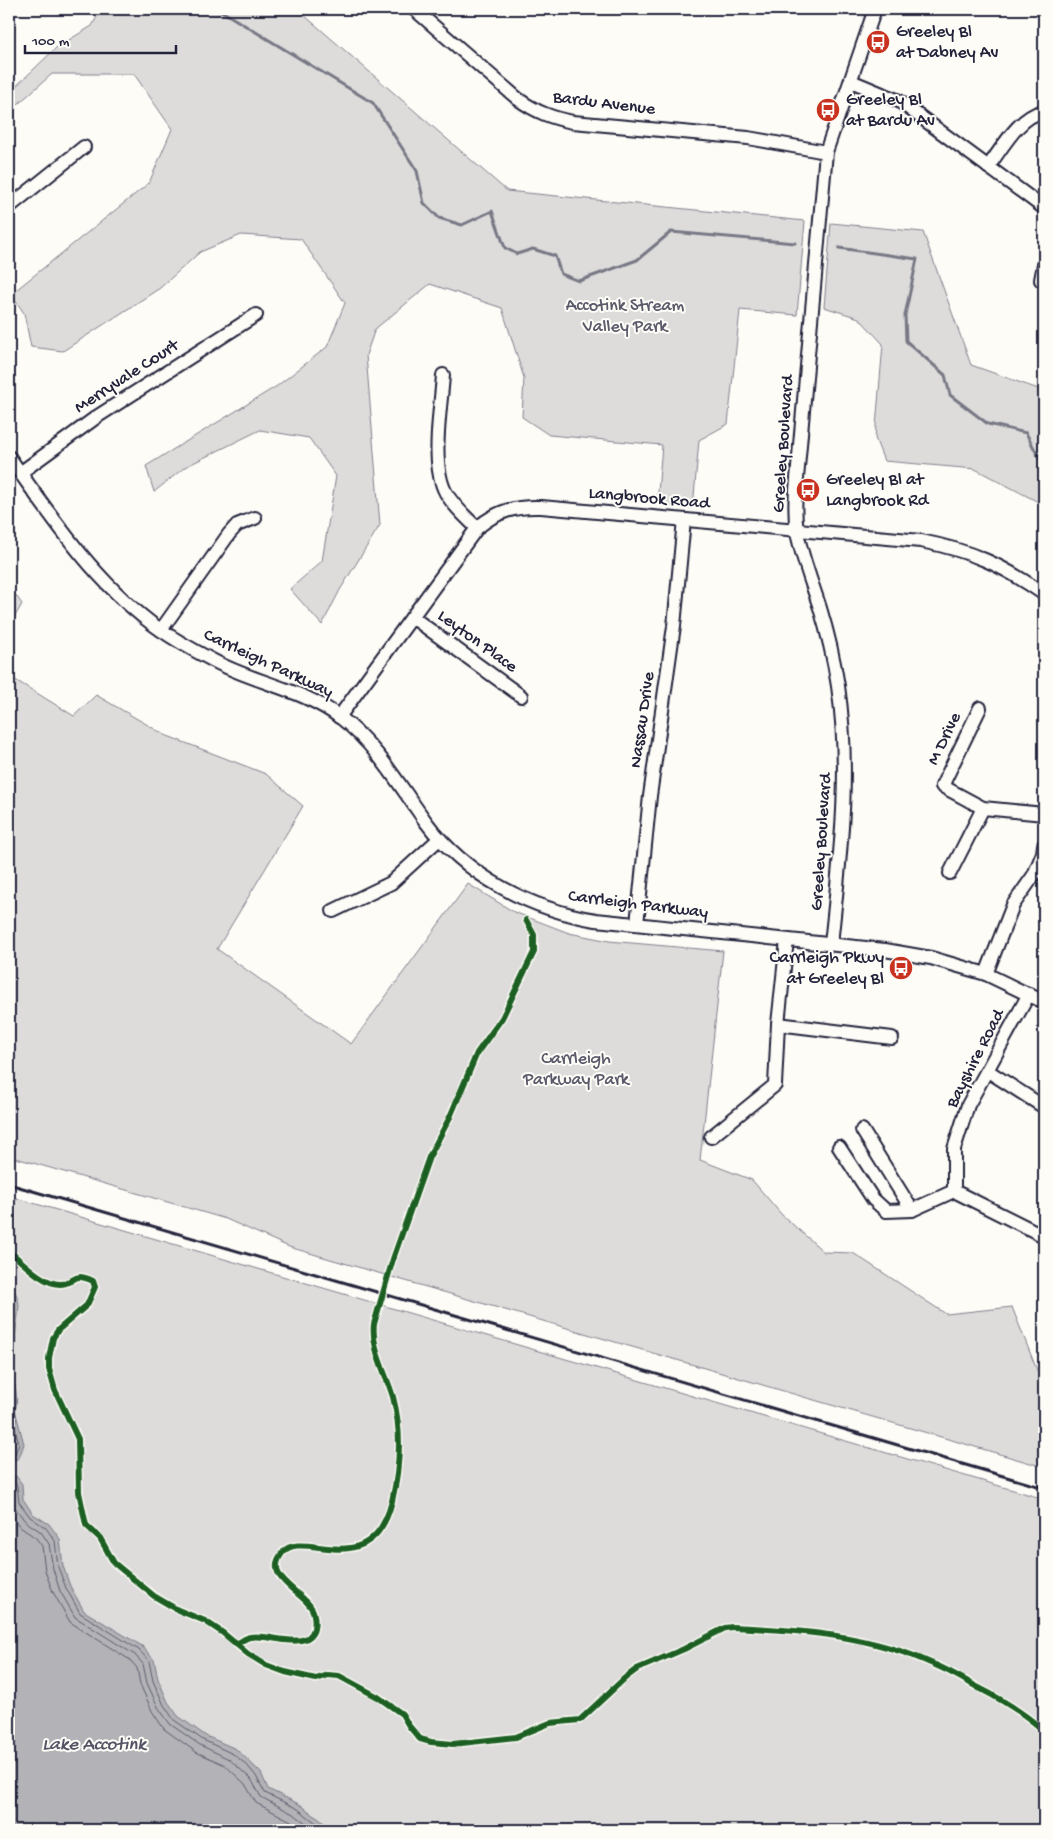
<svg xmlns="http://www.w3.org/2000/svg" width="1053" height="1839" viewBox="0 0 1053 1839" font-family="'Gochi Hand',sans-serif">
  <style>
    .green { fill: #dddcdb; stroke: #807f8b }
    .water { fill: #b2b2b7; stroke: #787885 }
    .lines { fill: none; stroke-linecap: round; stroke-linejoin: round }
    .shore { stroke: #5c5c6d; stroke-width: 1 }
    .stream { stroke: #787885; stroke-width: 3 }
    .minor-casing { stroke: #22223b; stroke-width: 16 }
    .minor { stroke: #fdfcf7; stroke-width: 12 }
    .rail { stroke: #22223b; stroke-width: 3 }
    .cycleway-casing { stroke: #fdfcf7; stroke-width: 9 }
    .cycleway { stroke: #1b5e20; stroke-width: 6 }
    .labels { text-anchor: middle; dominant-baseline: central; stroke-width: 4; stroke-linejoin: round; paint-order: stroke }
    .poi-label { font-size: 18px; fill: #22223b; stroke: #fdfcf7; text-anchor: start }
    .street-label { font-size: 18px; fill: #22223b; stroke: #fdfcf7 }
    .park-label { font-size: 18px; fill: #5a5a6b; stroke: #fdfcf7 }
    .water-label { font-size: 19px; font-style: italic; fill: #545466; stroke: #fdfcf7 }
  </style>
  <rect width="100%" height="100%" fill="#fdfcf7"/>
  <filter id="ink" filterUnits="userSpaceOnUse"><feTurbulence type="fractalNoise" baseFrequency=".02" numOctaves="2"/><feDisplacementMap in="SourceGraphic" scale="10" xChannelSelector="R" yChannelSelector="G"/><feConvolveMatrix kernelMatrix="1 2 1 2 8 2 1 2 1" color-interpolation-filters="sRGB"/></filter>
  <g filter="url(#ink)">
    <!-- green -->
    <g class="green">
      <polygon points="101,9 297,9 507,191 805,221 797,315 740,310 728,424 699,440 693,508 657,504 662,445 549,435 522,417 524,378 502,308 430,284 375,329 366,355 380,525 340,590 322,625 290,589 322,561 336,476 309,438 260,430 185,467 154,492 146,466 277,386 327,347 345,303 301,239 241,235 200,252 160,288 63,351 31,347 24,313 11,294 149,183 172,129 134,74 52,74 9,112 9,93 57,47 92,26"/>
      <polygon points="831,223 923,232 971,365 1044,391 1044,505 975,469 884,461 875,438 883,344 859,318 824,307"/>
      <polygon points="9,586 22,604 9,627"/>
      <polygon points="9,676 74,716 96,695 165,735 266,774 303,806 217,949 351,1044 468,884 514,912 569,933 609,941 723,951 700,1160 752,1180 782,1215 824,1252 853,1253 946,1314 1012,1307 1044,1388 1044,1467 289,1247 226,1219 9,1156"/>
      <polygon points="9,1196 1044,1499 1044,1830 9,1830"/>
    </g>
    <!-- water -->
    <g class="water">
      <path d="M9,1283c15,19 9,26 7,47 -1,7 0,14 -1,20 -2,5 -5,9 -4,15 1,15 9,30 4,45l9,34 -5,14 -10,5z"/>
      <polygon points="9,1475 16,1476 22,1484 23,1499 33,1514 49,1524 60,1539 63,1566 70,1586 84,1611 142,1646 154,1660 158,1679 168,1702 178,1716 206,1736 236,1749 250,1762 261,1773 268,1789 301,1805 333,1830 9,1830"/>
    </g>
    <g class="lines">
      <!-- shore -->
      <g class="shore">
        <path d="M9,1291c8,17 3,22 2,40 -1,7 -1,14 -2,20"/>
        <polyline points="9,1382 12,1394 10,1411 19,1444 15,1454 9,1457"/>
        <polyline points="9,1480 14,1481 17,1486 19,1502 30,1517 46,1528 55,1541 58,1567 66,1588 80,1613 139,1650 149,1661 153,1681 164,1705 174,1720 203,1740 233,1754 247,1765 256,1776 265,1793 298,1809 325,1830"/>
        <polyline points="9,1486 11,1488 12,1501 14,1506 25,1521 41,1532 49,1544 53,1569 60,1591 75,1617 135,1655 143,1664 147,1683 158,1707 170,1724 200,1745 229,1759 251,1779 261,1797 295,1815 315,1830"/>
        <polyline points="9,1512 20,1527 36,1538 42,1546 45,1571 53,1592 70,1622 130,1660 137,1668 140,1684 152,1711 164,1729 196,1752 225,1765 245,1784 256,1803 291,1821 302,1830"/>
      </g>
      <!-- stream -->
      <g class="stream">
        <polyline points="218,9 373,103 417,171 424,203 439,218 462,225 492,211 505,248 517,254 533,249 555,256 561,274 579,281 637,260 671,232 795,243"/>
        <polyline points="839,248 917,259 905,315 906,341 945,375 950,395 988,424 1026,433 1044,467"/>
      </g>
      <!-- minor casing -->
      <g class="minor-casing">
        <g id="minor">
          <path d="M414,9l104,90c18,13 34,19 55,23l175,16 78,14"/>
          <polyline points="851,81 899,101 1044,208"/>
          <path d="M988,167c15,-20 30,-50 56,-56"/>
          <polyline points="9,207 84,147"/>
          <polyline points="1041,280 1044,264"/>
          <path d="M443,375c-2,34 -13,89 3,118 8,14 20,24 31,35"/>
          <path d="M9,457c42,59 84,122 142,166 20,15 42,27 63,38 41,22 89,28 127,57 37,29 58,67 85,104 40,54 104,87 170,98l289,30 46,8 55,16 58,28"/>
          <polyline points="20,473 98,416 256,315"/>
          <polyline points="412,617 521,696"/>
          <polyline points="161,630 229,534 237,525 255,518"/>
          <polyline points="980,708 942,786 983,808 1044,814"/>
          <path d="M339,717l138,-189c20,-17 38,-22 64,-21l380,34c51,10 81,24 123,53"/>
          <polyline points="950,873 983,808"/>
          <polyline points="333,911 391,883 439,839"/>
          <polyline points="637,924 650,796 674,626 684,520"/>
          <path d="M831,944c9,-86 20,-171 7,-258 -4,-26 -10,-52 -18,-78 -8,-25 -18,-50 -23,-76 -2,-14 -2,-28 -1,-42l30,-338 49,-143"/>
          <polyline points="986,974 1013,905 1034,875 1043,853 1044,845"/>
          <polyline points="778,1024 892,1038"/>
          <polyline points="988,1071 1044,1107"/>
          <polyline points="862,1130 912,1210"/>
          <polyline points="711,1137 775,1085 778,1024 787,940"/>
          <polyline points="839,1147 873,1199 886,1211 912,1210 954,1191"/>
          <polyline points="954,1191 954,1149 968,1105 1029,994"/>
          <polyline points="954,1191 1044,1236"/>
        </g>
      </g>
      <!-- minor -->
      <use href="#minor" class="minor"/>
      <!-- rail -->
      <polyline class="rail" points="9,1184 1044,1488"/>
      <!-- cycleway casing -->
      <g class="cycleway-casing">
        <g id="cycleway">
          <path d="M9,1251c12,10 35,34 52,33 16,-1 10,-13 32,-3l2,6 -8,18 -29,25 -5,8 -4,20v11l6,21 23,49 1,53 7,33 14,13 14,25 40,33 24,14 27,11 18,12 25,21 18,11 19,7 31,7 12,-4 11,1 39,21 24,17 7,12 11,13 11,3 22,2 63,-7 34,-14 30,-3 45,-42 12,-9 47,-20 41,-21 7,-1c69,3 138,8 201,37 15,6 30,15 44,23 24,12 47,26 67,44"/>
          <path d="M236,1644c5,-2 9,-6 14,-7 20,-5 71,22 64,-22 -3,-22 -55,-35 -31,-63 20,-24 88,32 109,-51 8,-34 10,-70 1,-104 -7,-24 -22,-48 -19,-73l19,-65 36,-102 21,-40 27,-64 25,-35 32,-66v-17l-8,-15"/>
        </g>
      </g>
      <!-- cycleway -->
      <use href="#cycleway" class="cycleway"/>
    </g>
  </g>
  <!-- icons -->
  <defs>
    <g id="bus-disc" transform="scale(1.25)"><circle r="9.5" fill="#c8321e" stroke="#fdfcf7"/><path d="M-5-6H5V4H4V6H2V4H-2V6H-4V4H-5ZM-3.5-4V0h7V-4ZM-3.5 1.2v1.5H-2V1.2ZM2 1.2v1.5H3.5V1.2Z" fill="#fff"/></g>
  </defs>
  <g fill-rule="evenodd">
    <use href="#bus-disc" x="878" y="42"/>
    <use href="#bus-disc" x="828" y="110"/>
    <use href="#bus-disc" x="808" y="490"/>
    <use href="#bus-disc" x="901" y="968"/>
  </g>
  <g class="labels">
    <!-- poi labels -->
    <g class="poi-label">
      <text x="896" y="32">Greeley Bl<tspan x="896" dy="21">at Dabney Av</tspan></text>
      <text x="846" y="100">Greeley Bl<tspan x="846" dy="21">at Bardu Av</tspan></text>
      <text x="826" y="480">Greeley Bl at<tspan x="826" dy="21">Langbrook Rd</tspan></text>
      <text x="884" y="958" text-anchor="end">Carrleigh Pkwy<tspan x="884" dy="21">at Greeley Bl</tspan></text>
    </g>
    <!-- street labels -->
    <g class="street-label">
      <text transform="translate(604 104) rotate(7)">Bardu Avenue</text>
      <text transform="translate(127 377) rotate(-33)">Merryvale Court</text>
      <text transform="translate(784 444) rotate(-86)">Greeley Boulevard</text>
      <text transform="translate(649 499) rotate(5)">Langbrook Road</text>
      <text transform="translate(477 642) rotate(36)">Leyton Place</text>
      <text transform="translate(268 664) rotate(25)">Carrleigh Parkway</text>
      <text transform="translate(643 720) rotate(-82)">Nassau Drive</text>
      <text transform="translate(945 739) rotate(-64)">M Drive</text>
      <text transform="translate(822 842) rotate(-86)">Greeley Boulevard</text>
      <text transform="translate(638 905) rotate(7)">Carrleigh Parkway</text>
      <text transform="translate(976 1059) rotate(-63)">Bayshire Road</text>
    </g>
    <!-- park labels -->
    <g class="park-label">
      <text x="625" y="306">Accotink Stream<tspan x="625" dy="21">Valley Park</tspan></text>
      <text x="576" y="1059">Carrleigh<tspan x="576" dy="21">Parkway Park</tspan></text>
    </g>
    <!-- water labels -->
    <g class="water-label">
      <text x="94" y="1745">Lake Accotink</text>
    </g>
  </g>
  <!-- margin -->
  <rect width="1053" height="1839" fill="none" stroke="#fdfcf7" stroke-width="30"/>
  <rect x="15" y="15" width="1023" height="1809" fill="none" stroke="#22223b" stroke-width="2" filter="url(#ink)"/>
  <!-- scale -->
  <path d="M25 45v8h151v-8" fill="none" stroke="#22223b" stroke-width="2.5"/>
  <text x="32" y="45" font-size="15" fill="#22223b" stroke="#fdfcf7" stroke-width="4" paint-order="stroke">100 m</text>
</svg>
